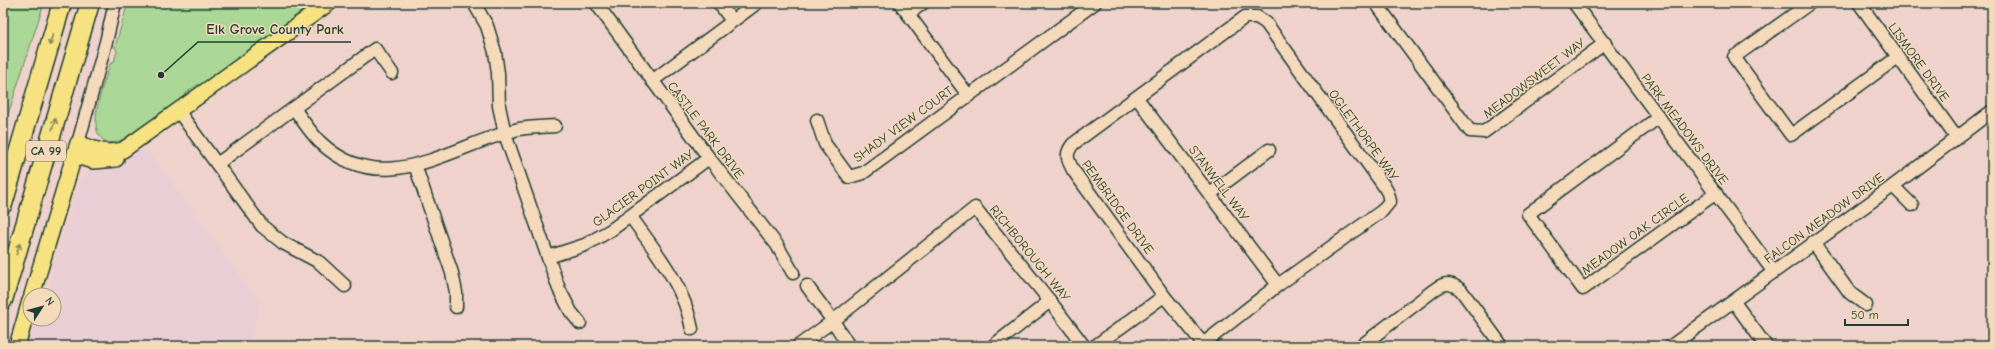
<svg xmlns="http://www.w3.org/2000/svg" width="1995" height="349" viewBox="0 0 1995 349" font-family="'Comic Neue',sans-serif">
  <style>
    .built { fill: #eaced6 }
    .green { fill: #abd796; stroke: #658a65 }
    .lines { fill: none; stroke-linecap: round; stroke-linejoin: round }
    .minor-casing { stroke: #1f3d34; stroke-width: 15 }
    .major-casing { stroke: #1f3d34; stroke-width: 18 }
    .highway-casing { stroke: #1f3d34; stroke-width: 21 }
    .minor { stroke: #f4d9bb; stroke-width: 12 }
    .major { stroke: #f7e281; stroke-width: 15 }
    .highway { stroke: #f7e281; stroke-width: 18 }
    .oneway { stroke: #808757 }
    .labels { text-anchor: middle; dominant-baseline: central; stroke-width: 3; stroke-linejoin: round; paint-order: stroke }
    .shield { fill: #f4d9bb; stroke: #5f6c5c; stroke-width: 1 }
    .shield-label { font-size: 12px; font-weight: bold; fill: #1f3d34 }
    .street-label { font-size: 13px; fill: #1f3d34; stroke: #f4d9bb }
    .leader { fill: none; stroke: #1f3d34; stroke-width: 1.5 }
    .callout-dot { fill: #1f3d34; stroke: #f4d9bb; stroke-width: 1.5 }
    .callout-label { font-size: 14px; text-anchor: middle; font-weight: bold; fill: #1f3d34; stroke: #f4d9bb; stroke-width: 3; stroke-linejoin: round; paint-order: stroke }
  </style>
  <rect width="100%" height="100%" fill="#eed2cb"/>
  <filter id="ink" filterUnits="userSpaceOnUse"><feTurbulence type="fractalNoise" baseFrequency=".025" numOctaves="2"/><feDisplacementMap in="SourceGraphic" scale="8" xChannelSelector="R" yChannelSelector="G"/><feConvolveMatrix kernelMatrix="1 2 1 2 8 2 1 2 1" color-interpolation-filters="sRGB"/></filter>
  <g filter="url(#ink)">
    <!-- built -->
    <polygon class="built" points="140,149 147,150 260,303 249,346 28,346 35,319 54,319 54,295 47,295 52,283 50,279 81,179 90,171 116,166"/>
    <!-- green -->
    <g class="green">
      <polygon points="6,3 44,3 3,130 3,8"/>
      <path d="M128,3h185l-112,82h-4l-11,8 -2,4 -59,41c-7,4 -13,7 -20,3 -21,-11 0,-59 5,-77l4,-2 3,-11 -2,-4z"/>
    </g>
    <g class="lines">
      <!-- minor casing -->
      <g class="minor-casing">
        <g id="minor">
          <polyline points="474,3 487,26 495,52 498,73 499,106 505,134 559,289 571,312 580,323"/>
          <polyline points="596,3 709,158 777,245 793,273"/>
          <polyline points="719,3 732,21"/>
          <polyline points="900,3 968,95"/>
          <polyline points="1376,3 1470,131 1484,132 1605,43"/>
          <polyline points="1574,3 1773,271"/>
          <polyline points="1810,3 1734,57 1791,135 1898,57"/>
          <polyline points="1859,3 1956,137"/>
          <polyline points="908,14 923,3"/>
          <polyline points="652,81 757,3"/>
          <polyline points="1137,98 1278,285"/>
          <path d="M294,108c8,12 16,24 26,34 63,60 132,3 199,-13 12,-2 24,-2 36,-3"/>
          <polyline points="179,112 262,226 283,243 319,262 345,286"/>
          <polyline points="1659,117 1528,214 1583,289 1716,193"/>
          <polyline points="817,120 825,144 849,177 863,173 1095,3"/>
          <polyline points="78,143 106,42 115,3"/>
          <polyline points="217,164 375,49 392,73"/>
          <polyline points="415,165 452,273 456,292 456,307"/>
          <polyline points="1893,186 1912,205"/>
          <polyline points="1210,194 1269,150"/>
          <path d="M631,217c25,35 53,68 61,112"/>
          <polyline points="1813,242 1850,293 1866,305"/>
          <polyline points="548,257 585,245 611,230 709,158"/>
          <polyline points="807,286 833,321 849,346"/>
          <polyline points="1734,302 1766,346"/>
          <path d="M1203,344l75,-59 104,-74 8,-10 -2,-8 -4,-7 -118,-163 -9,-6h-12l-172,127c-8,10 -6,15 0,26l91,126 41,50"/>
          <polyline points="798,346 833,321 975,208 1050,301 1084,346"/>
          <polyline points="993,346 1050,301"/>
          <polyline points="1095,346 1164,296"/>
          <path d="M1361,346l73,-56c11,-8 16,-8 27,0l41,56"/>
          <polyline points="1671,346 1893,186 1992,111"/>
        </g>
      </g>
      <!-- major casing -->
      <g class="major-casing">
        <g id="major">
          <polyline points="75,156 94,161 116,159"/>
          <path d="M32,295l46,-152c15,6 29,12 45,7l206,-147"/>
          <polyline points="17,346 30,301"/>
        </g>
      </g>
      <!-- highway casing -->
      <g class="highway-casing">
        <g id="highway">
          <polyline points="3,204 62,3"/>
          <polyline points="3,300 90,3"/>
        </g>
      </g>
      <!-- minor -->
      <use href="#minor" class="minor"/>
      <!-- major -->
      <use href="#major" class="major"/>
      <!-- highway -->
      <use href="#highway" class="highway"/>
    </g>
    <!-- one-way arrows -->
    <defs><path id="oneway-shaft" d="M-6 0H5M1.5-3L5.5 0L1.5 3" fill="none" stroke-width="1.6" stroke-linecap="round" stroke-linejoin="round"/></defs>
    <g class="oneway">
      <use href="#oneway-shaft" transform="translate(51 40) rotate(107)"/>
      <use href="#oneway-shaft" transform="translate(54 124) rotate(-73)"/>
      <use href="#oneway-shaft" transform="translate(18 249) rotate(-73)"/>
    </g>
  </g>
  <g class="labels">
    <!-- shield labels -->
    <rect class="shield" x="26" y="141" width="40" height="20" rx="3"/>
    <g class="shield-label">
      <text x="46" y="151">CA 99</text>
    </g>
    <!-- street labels -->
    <g class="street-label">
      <text transform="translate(1919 62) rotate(54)">LISMORE DRIVE</text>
      <text transform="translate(1534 78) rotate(-37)">MEADOWSWEET WAY</text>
      <text transform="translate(903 124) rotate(-36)">SHADY VIEW COURT</text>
      <text transform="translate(1685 129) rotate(53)">PARK MEADOWS DRIVE</text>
      <text transform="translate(706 130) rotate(53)">CASTLE PARK DRIVE</text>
      <text transform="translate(1364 135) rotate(54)">OGLETHORPE WAY</text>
      <text transform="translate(1219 183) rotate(53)">STANWELL WAY</text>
      <text transform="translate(643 188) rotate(-36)">GLACIER POINT WAY</text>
      <text transform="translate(1118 207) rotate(54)">PEMBRIDGE DRIVE</text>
      <text transform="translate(1824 218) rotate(-36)">FALCON MEADOW DRIVE</text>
      <text transform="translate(1635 234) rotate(-36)">MEADOW OAK CIRCLE</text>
      <text transform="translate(1030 253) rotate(51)">RICHBOROUGH WAY</text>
    </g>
  </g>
  <!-- callouts -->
  <path class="leader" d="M161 75L198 42H351"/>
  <circle class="callout-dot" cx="161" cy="75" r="4"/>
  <g class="callout-label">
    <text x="275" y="34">Elk Grove County Park</text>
  </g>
  <!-- margin -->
  <rect width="1995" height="349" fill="none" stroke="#f4d9bb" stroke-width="16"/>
  <rect x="8" y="8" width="1979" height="333" fill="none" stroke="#1f3d34" stroke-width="1.5" filter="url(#ink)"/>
  <!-- north arrow -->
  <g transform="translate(42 307) rotate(54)"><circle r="19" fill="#f4d9bb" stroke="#9f9b85"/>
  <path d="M0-3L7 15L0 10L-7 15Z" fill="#1f3d34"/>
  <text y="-6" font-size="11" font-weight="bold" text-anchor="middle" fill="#1f3d34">N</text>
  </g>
  <!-- scale -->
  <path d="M1845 319v6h63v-6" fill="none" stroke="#1f3d34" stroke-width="2"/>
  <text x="1851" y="319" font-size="12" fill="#1f3d34" stroke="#f4d9bb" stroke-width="3" paint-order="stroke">50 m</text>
</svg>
